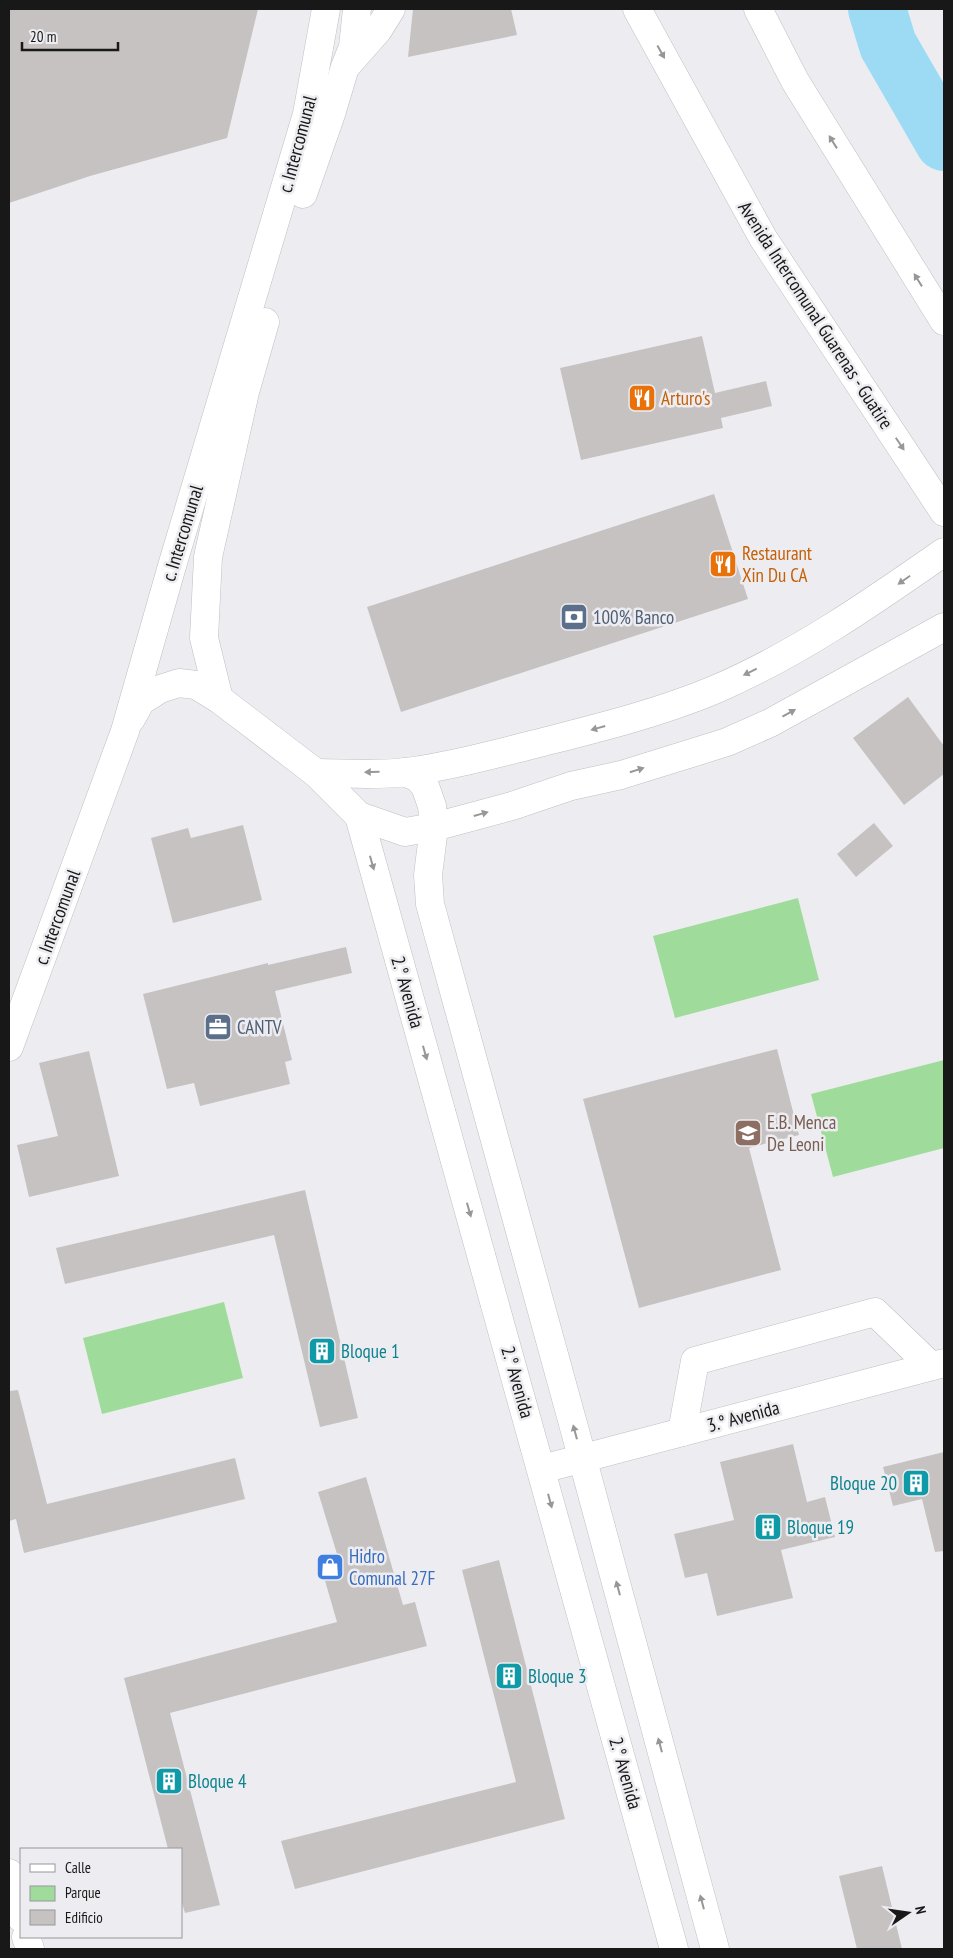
<svg xmlns="http://www.w3.org/2000/svg" width="953" height="1958" viewBox="0 0 953 1958" font-family="'PT Sans Narrow',sans-serif">
  <style>
    .green { fill: #9fdc9b }
    .lines { fill: none; stroke-linecap: round; stroke-linejoin: round }
    .river { stroke: #9ddbf4; stroke-width: 58 }
    .building { fill: #c7c2c2 }
    .street-casing { stroke: #bfbfc3; stroke-width: 29 }
    .secondary-casing { stroke: #bfbfc3; stroke-width: 29 }
    .street { stroke: #fff; stroke-width: 28 }
    .secondary { stroke: #fff; stroke-width: 28 }
    .oneway { fill: #979798 }
    .labels { text-anchor: middle; dominant-baseline: central; stroke-width: 5; stroke-linejoin: round; paint-order: stroke }
    .street-label { font-size: 19px; fill: #181819; stroke: #ededf1 }
    .food-label { font-size: 19px; fill: #c56008; stroke: #ededf1; text-anchor: start }
    .service-label { font-size: 19px; fill: #4e5e75; stroke: #ededf1; text-anchor: start }
    .education-label { font-size: 19px; fill: #785e54; stroke: #ededf1; text-anchor: start }
    .culture-label { font-size: 19px; fill: #0d838f; stroke: #ededf1; text-anchor: start }
    .shop-label { font-size: 19px; fill: #366cbe; stroke: #ededf1; text-anchor: start }
  </style>
  <rect width="100%" height="100%" fill="#ededf1"/>
  <!-- green -->
  <g class="green">
    <polygon points="798,898 819,980 675,1018 653,936"/>
    <polygon points="944,1060 944,1148 833,1177 811,1094"/>
    <polygon points="224,1302 243,1378 102,1414 83,1338"/>
  </g>
  <g class="lines">
    <!-- river -->
    <polyline class="river" points="877,9 888,45 944,142"/>
  </g>
  <!-- building -->
  <g class="building">
    <polygon points="9,9 258,9 227,138 90,176 9,203"/>
    <polygon points="413,9 511,9 517,35 408,57"/>
    <polygon points="702,336 715,393 766,381 772,406 721,418 723,428 581,460 560,368"/>
    <polygon points="714,494 748,599 401,712 367,607"/>
    <polygon points="908,697 944,746 944,774 904,805 853,738"/>
    <polygon points="874,823 893,846 856,877 837,854"/>
    <polygon points="243,825 262,900 173,923 151,838 188,828 191,838"/>
    <polygon points="346,947 352,973 275,991 292,1060 285,1062 290,1084 200,1106 194,1083 167,1089 143,994 268,963 268,965"/>
    <polygon points="777,1049 799,1135 749,1148 781,1270 639,1308 583,1099"/>
    <polygon points="89,1051 119,1176 29,1197 17,1145 58,1136 39,1063"/>
    <polygon points="305,1190 358,1418 320,1427 274,1235 65,1284 56,1248"/>
    <polygon points="18,1390 47,1504 235,1458 245,1499 24,1553 16,1519 9,1521 9,1391"/>
    <polygon points="793,1444 807,1502 825,1497 835,1537 781,1550 793,1598 717,1616 707,1573 685,1578 674,1534 734,1520 720,1462"/>
    <polygon points="944,1452 944,1551 935,1552 922,1499 893,1506 883,1467"/>
    <polygon points="366,1477 403,1605 415,1602 427,1646 170,1713 220,1905 185,1913 181,1900 181,1849 168,1849 124,1678 337,1622 319,1560 337,1554 318,1492"/>
    <polygon points="499,1560 565,1819 295,1889 281,1841 516,1782 462,1570"/>
    <polygon points="882,1866 902,1949 857,1949 839,1876"/>
  </g>
  <g class="lines">
    <!-- street casing -->
    <g class="street-casing">
      <g id="street">
        <polyline points="349,63 378,30 391,9"/>
        <polyline points="303,194 331,114 345,67 353,47 357,9"/>
        <polyline points="219,699 204,638 208,557 245,392 265,322"/>
        <polyline points="131,719 141,701 160,689 179,683 196,685 219,699 316,773 359,816 405,832 434,827 512,806 571,786 621,775 727,742 770,723 944,627"/>
        <polyline points="404,772 418,778 425,786 432,806 434,827 428,875 430,904 575,1431 715,1949"/>
        <path d="M316,773c29,0 61,3 91,-1 49,-7 96,-20 144,-32 55,-14 110,-28 163,-50 82,-35 157,-87 230,-138"/>
        <polyline points="359,816 674,1949"/>
        <polyline points="9,1047 125,731 172,566 307,114 326,9"/>
        <polyline points="682,1432 695,1361 875,1312 931,1366"/>
        <polyline points="542,1469 944,1363"/>
        <polyline points="9,1873 21,1918"/>
        <polyline points="26,1937 30,1949"/>
      </g>
    </g>
    <!-- secondary casing -->
    <g class="secondary-casing">
      <g id="secondary">
        <polyline points="637,9 763,238 944,512"/>
        <polyline points="758,9 795,81 944,321"/>
      </g>
    </g>
    <!-- street -->
    <use href="#street" class="street"/>
    <!-- secondary -->
    <use href="#secondary" class="secondary"/>
  </g>
  <!-- one-way arrows -->
  <defs><path id="oneway-solid" d="M-6-.8H1V-3.2L6.5 0L1 3.2V.8H-6Z" transform="scale(1.25)"/></defs>
  <g class="oneway">
    <use href="#oneway-solid" transform="translate(661 52) rotate(61)"/>
    <use href="#oneway-solid" transform="translate(833 142) rotate(-122)"/>
    <use href="#oneway-solid" transform="translate(918 280) rotate(-122)"/>
    <use href="#oneway-solid" transform="translate(900 444) rotate(56)"/>
    <use href="#oneway-solid" transform="translate(904 580) rotate(145)"/>
    <use href="#oneway-solid" transform="translate(750 672) rotate(154)"/>
    <use href="#oneway-solid" transform="translate(789 713) rotate(-29)"/>
    <use href="#oneway-solid" transform="translate(598 728) rotate(164)"/>
    <use href="#oneway-solid" transform="translate(637 770) rotate(-17)"/>
    <use href="#oneway-solid" transform="translate(372 772) rotate(179)"/>
    <use href="#oneway-solid" transform="translate(481 814) rotate(-16)"/>
    <use href="#oneway-solid" transform="translate(372 863) rotate(74)"/>
    <use href="#oneway-solid" transform="translate(425 1053) rotate(74)"/>
    <use href="#oneway-solid" transform="translate(469 1210) rotate(74)"/>
    <use href="#oneway-solid" transform="translate(575 1432) rotate(-105)"/>
    <use href="#oneway-solid" transform="translate(550 1501) rotate(75)"/>
    <use href="#oneway-solid" transform="translate(618 1588) rotate(-105)"/>
    <use href="#oneway-solid" transform="translate(660 1745) rotate(-105)"/>
    <use href="#oneway-solid" transform="translate(702 1902) rotate(-105)"/>
  </g>
  <!-- icons -->
  <defs>
    <g id="restaurant-square" transform="scale(1.4375)"><rect x="-9" y="-9" width="18" height="18" rx="4" fill="#e8710a" stroke="#ededf1"/><path d="M-5-6h1v4h1v-4h1v4h1v-4h1v5L-1.5 .5V6h-2V.5L-5-1ZM5-6V6H3V1.5H1.5Q1.5-4 5-6Z" fill="#fff"/></g>
    <g id="bank-square" transform="scale(1.4375)"><rect x="-9" y="-9" width="18" height="18" rx="4" fill="#5c6f8a" stroke="#ededf1"/><path d="M-6-4H6V4H-6ZM0-2.3a2.3 2.3 0 1 0 0 4.6a2.3 2.3 0 1 0 0-4.6Z" fill="#fff"/></g>
    <g id="office-square" transform="scale(1.4375)"><rect x="-9" y="-9" width="18" height="18" rx="4" fill="#5c6f8a" stroke="#ededf1"/><path d="M-6-3h4V-5.5h4V-3h4V5H-6ZM-1-4.5V-3h2v-1.5ZM-6 0V1H6V0Z" fill="#fff"/></g>
    <g id="school-square" transform="scale(1.4375)"><rect x="-9" y="-9" width="18" height="18" rx="4" fill="#8d6e63" stroke="#ededf1"/><path d="M0-5L7-2L0 1L-7-2ZM-4 1L0 2.5L4 1V4Q0 6-4 4Z" fill="#fff"/></g>
    <g id="building-square" transform="scale(1.4375)"><rect x="-9" y="-9" width="18" height="18" rx="4" fill="#0f9aa8" stroke="#ededf1"/><path d="M-4-6H4V6H1V3H-1V6H-4ZM-2.5-4.3h1.7v1.8h-1.7ZM.8-4.3h1.7v1.8H.8ZM-2.5-1h1.7V.8h-1.7ZM.8-1h1.7V.8H.8Z" fill="#fff"/></g>
    <g id="shop-square" transform="scale(1.4375)"><rect x="-9" y="-9" width="18" height="18" rx="4" fill="#3f7fe0" stroke="#ededf1"/><path d="M-5-2.5h2.3a2.7 3.5 0 0 1 5.4 0H5L5.5 6h-11ZM-1.5-2.5h3a1.5 2.3 0 0 0-3 0Z" fill="#fff"/></g>
  </defs>
  <g fill-rule="evenodd">
    <use href="#restaurant-square" x="642" y="398"/>
    <use href="#restaurant-square" x="723" y="564"/>
    <use href="#bank-square" x="574" y="617"/>
    <use href="#office-square" x="218" y="1027"/>
    <use href="#school-square" x="748" y="1133"/>
    <use href="#building-square" x="322" y="1351"/>
    <use href="#building-square" x="916" y="1483"/>
    <use href="#building-square" x="768" y="1527"/>
    <use href="#shop-square" x="330" y="1567"/>
    <use href="#building-square" x="509" y="1676"/>
    <use href="#building-square" x="169" y="1781"/>
  </g>
  <g class="labels">
    <!-- street labels -->
    <g class="street-label">
      <text transform="translate(297 144) rotate(-75)">c. Intercomunal</text>
      <text transform="translate(816 315) rotate(57)">Avenida Intercomunal Guarenas - Guatire</text>
      <text transform="translate(182 533) rotate(-73)">c. Intercomunal</text>
      <text transform="translate(57 917) rotate(-70)">c. Intercomunal</text>
      <text transform="translate(408 992) rotate(74)">2.° Avenida</text>
      <text transform="translate(518 1382) rotate(74)">2.° Avenida</text>
      <text transform="translate(743 1416) rotate(-15)">3.° Avenida</text>
      <text transform="translate(626 1773) rotate(74)">2.° Avenida</text>
    </g>
    <!-- food labels -->
    <g class="food-label">
      <text x="661" y="398">Arturo's</text>
      <text x="742" y="553">Restaurant<tspan x="742" dy="22">Xin Du CA</tspan></text>
    </g>
    <!-- service labels -->
    <g class="service-label">
      <text x="593" y="617">100% Banco</text>
      <text x="237" y="1027">CANTV</text>
    </g>
    <!-- education labels -->
    <g class="education-label">
      <text x="767" y="1122">E.B. Menca<tspan x="767" dy="22">De Leoni</tspan></text>
    </g>
    <!-- culture labels -->
    <g class="culture-label">
      <text x="341" y="1351">Bloque 1</text>
      <text x="897" y="1483" text-anchor="end">Bloque 20</text>
      <text x="787" y="1527">Bloque 19</text>
      <text x="528" y="1676">Bloque 3</text>
      <text x="188" y="1781">Bloque 4</text>
    </g>
    <!-- shop labels -->
    <g class="shop-label">
      <text x="349" y="1556">Hidro<tspan x="349" dy="22">Comunal 27F</tspan></text>
    </g>
  </g>
  <!-- border -->
  <rect width="953" height="1958" fill="none" stroke="#181819" stroke-width="20"/>
  <!-- legend -->
  <rect x="20" y="1848" width="162" height="90" fill="#ededf1" stroke="#98989b"/>
  <rect x="30" y="1864" width="25" height="8" fill="#ffffff" stroke="#98989b"/>
  <text x="65" y="1873" font-size="15" fill="#181819">Calle</text>
  <rect x="30" y="1886" width="25" height="15" fill="#9fdc9b" stroke="#98989b"/>
  <text x="65" y="1898" font-size="15" fill="#181819">Parque</text>
  <rect x="30" y="1910" width="25" height="15" fill="#c7c2c2" stroke="#98989b"/>
  <text x="65" y="1923" font-size="15" fill="#181819">Edificio</text>
  <!-- north arrow -->
  <g transform="translate(908 1913) rotate(77)" stroke="#ededf1" stroke-width="4" paint-order="stroke">
  <path d="M0-4L9 19L0 12L-9 19Z" fill="#181819"/>
  <text y="-8" font-size="14" font-weight="bold" text-anchor="middle" fill="#181819">N</text>
  </g>
  <!-- scale -->
  <path d="M22 42v8h96v-8" fill="none" stroke="#181819" stroke-width="2.5"/>
  <text x="30" y="42" font-size="15" fill="#181819" stroke="#ededf1" stroke-width="4" paint-order="stroke">20 m</text>
</svg>
